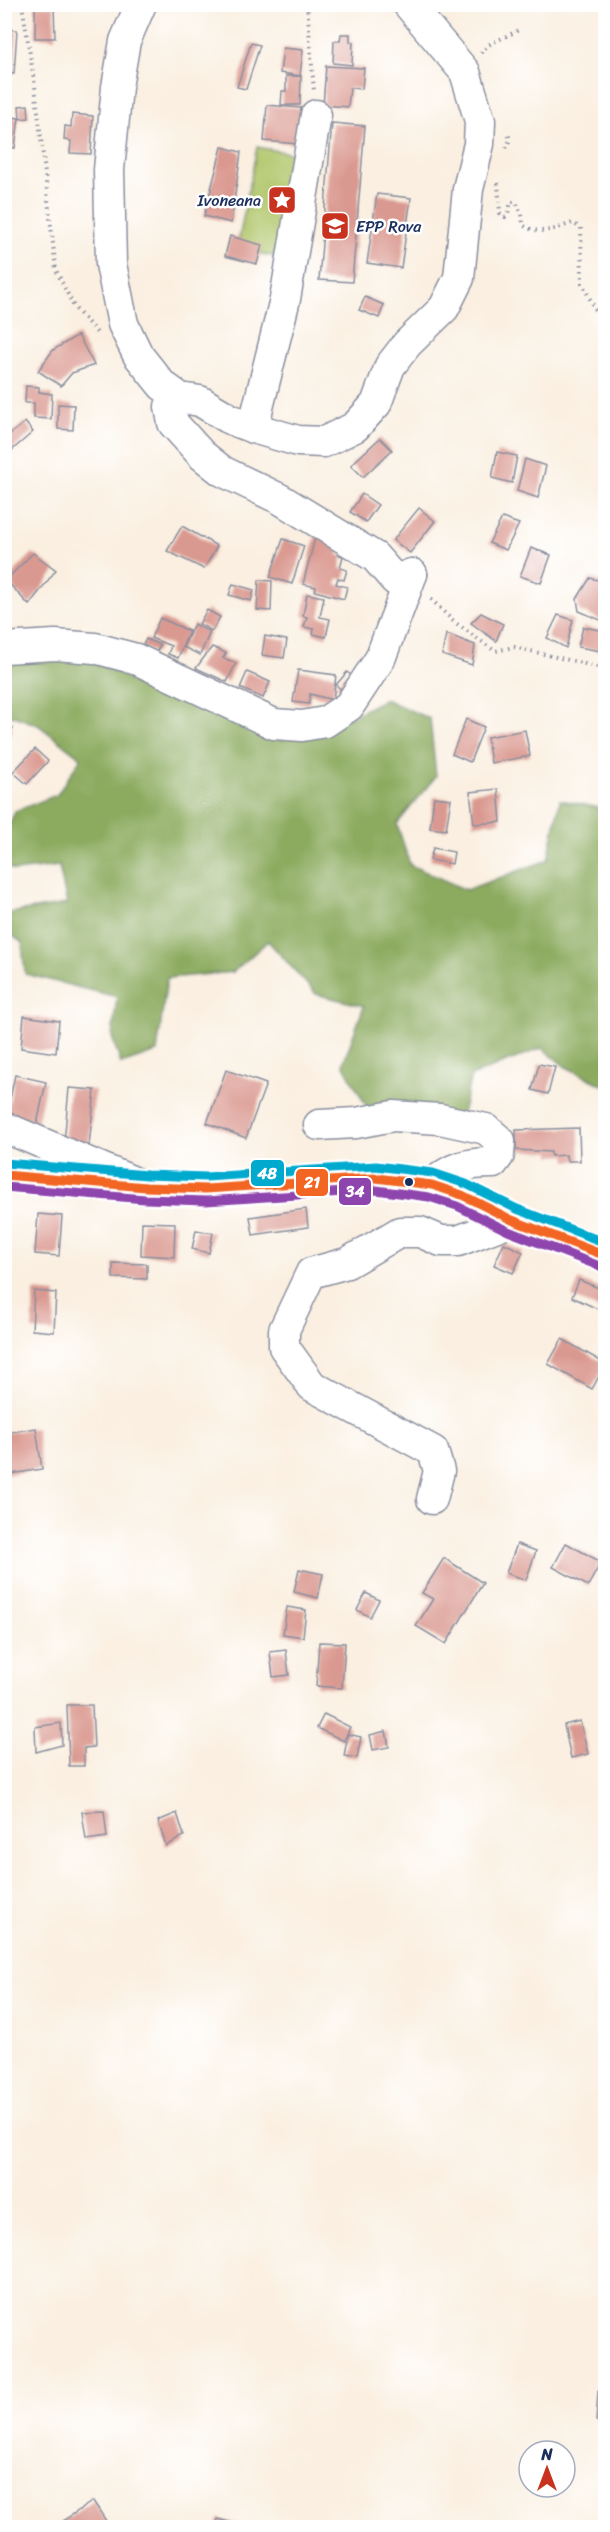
<svg xmlns="http://www.w3.org/2000/svg" width="610" height="2532" viewBox="0 0 610 2532" font-family="Sriracha,sans-serif">
  <style>
    .green { fill: #b0c66b; stroke: #667a64; stroke-width: 1.5 }
    .forest { fill: #8cab5f; stroke: #546d5e; stroke-width: 1.5 }
    .building { fill: #da9990 }
    .lines { fill: none; stroke-linecap: round; stroke-linejoin: round }
    .minor-casing { stroke: #8a8f9f; stroke-width: 33 }
    .major-casing { stroke: #8a8f9f; stroke-width: 36 }
    .path { stroke: #8a8f9f; stroke-width: 4; stroke-dasharray: 1.5 4.5; stroke-linecap: butt }
    .minor { stroke: #fff; stroke-width: 30 }
    .major { stroke: #fff; stroke-width: 33 }
    .bus-1-casing { stroke: #fff; stroke-width: 14 }
    .bus-2-casing { stroke: #fff; stroke-width: 14 }
    .bus-3-casing { stroke: #fff; stroke-width: 14 }
    .bus-1 { stroke: #f26522; stroke-width: 9 }
    .bus-2 { stroke: #8e44ad; stroke-width: 9 }
    .bus-3 { stroke: #00a9ce; stroke-width: 9 }
    .bus-dot { fill: #1b2f5e; stroke: #fff; stroke-width: 2 }
    .labels { text-anchor: middle; dominant-baseline: central; stroke-width: 5; stroke-linejoin: round; paint-order: stroke }
    .poi-label { font-size: 16px; fill: #1b2f5e; stroke: #fff; text-anchor: end }
    .line-badge { stroke: #fff; stroke-width: 2 }
    .badge-label { font-size: 16px; text-anchor: middle; font-weight: bold; fill: #fff }
  </style>
  <rect width="100%" height="100%" fill="#fff"/>
  <filter id="ink" filterUnits="userSpaceOnUse"><feTurbulence type="fractalNoise" baseFrequency=".0167" numOctaves="2"/><feDisplacementMap in="SourceGraphic" scale="12" xChannelSelector="R" yChannelSelector="G"/><feConvolveMatrix kernelMatrix="1 2 1 2 8 2 1 2 1" color-interpolation-filters="sRGB"/></filter>
  <filter id="wash" filterUnits="userSpaceOnUse"><feTurbulence type="fractalNoise" baseFrequency=".008" numOctaves="4" result="noise"/><feDisplacementMap in="SourceGraphic" scale="24" xChannelSelector="R" yChannelSelector="G"/><feGaussianBlur stdDeviation="1.35" result="paint"/><feColorMatrix in="noise" values="0 0 0 0 0 0 0 0 0 0 0 0 0 0 0 0 0 1.4 0 .05"/><feComposite in="paint" operator="in"/></filter>
  <g filter="url(#wash)">
    <rect width="100%" height="100%" fill="#faefe0"/>
    <!-- green -->
    <polygon class="green" points="257,147 301,155 282,258 237,249"/>
    <!-- forest -->
    <polygon class="forest" points="13,658 85,659 280,740 319,733 385,699 430,719 436,776 397,824 410,865 466,890 548,860 560,800 605,809 605,1086 566,1067 542,1048 471,1076 462,1114 369,1111 343,1064 364,1006 316,994 268,941 233,972 167,978 157,1052 121,1064 112,1037 117,997 25,974 22,943 5,930 5,914 67,904 59,866 15,871 5,866 4,837 15,811 57,795 81,758 38,725 5,713 5,680"/>
    <g id="blocks">
      <!-- building -->
      <g class="building">
        <polygon points="35,6 54,6 55,38 35,38"/>
        <polygon points="4,29 17,30 14,74 4,73"/>
        <polygon points="341,34 350,34 350,42 353,42 352,65 333,63 334,41 340,41"/>
        <polygon points="251,43 260,45 246,89 237,87"/>
        <polygon points="283,48 303,50 300,76 280,73"/>
        <polygon points="326,66 364,68 362,89 350,88 348,107 323,105"/>
        <polygon points="286,76 301,76 300,105 281,105 282,91 286,91"/>
        <polygon points="28,105 29,118 20,119 19,106"/>
        <polygon points="267,105 301,108 298,144 264,141"/>
        <polygon points="72,114 93,116 91,154 70,153 71,141 64,140 65,126 71,127"/>
        <polygon points="4,116 19,118 15,148 4,146"/>
        <polygon points="332,123 365,126 352,282 319,280"/>
        <polygon points="222,147 241,152 231,223 204,216"/>
        <polygon points="377,194 411,198 401,268 367,263"/>
        <polygon points="230,236 262,245 257,264 225,256"/>
        <polygon points="365,297 384,305 379,318 359,310"/>
        <polygon points="78,335 94,365 72,373 61,386 38,371 53,350"/>
        <polygon points="26,386 39,387 39,392 52,394 51,419 34,418 34,403 25,403"/>
        <polygon points="58,404 74,405 73,430 58,429"/>
        <polygon points="25,422 33,432 11,451 4,444 4,439"/>
        <polygon points="380,438 392,450 363,477 351,465"/>
        <polygon points="497,452 517,456 512,483 492,478"/>
        <polygon points="525,459 546,466 538,498 517,491"/>
        <polygon points="362,494 378,505 366,522 350,512"/>
        <polygon points="419,508 435,521 410,553 393,540"/>
        <polygon points="502,518 519,524 506,550 489,543"/>
        <polygon points="182,526 217,546 204,569 167,551"/>
        <polygon points="316,534 340,546 338,555 343,556 340,568 347,570 344,580 338,578 336,584 347,587 344,599 315,591 316,587 303,584"/>
        <polygon points="283,539 304,546 292,584 270,577"/>
        <polygon points="531,548 551,555 541,583 520,576"/>
        <polygon points="33,553 56,570 29,605 6,580"/>
        <polygon points="590,578 606,582 605,622 579,611 577,599"/>
        <polygon points="259,580 272,581 271,611 257,610"/>
        <polygon points="233,584 254,590 251,601 229,595"/>
        <polygon points="307,594 324,597 320,617 330,619 326,637 313,634 314,629 304,627 307,617 303,616"/>
        <polygon points="207,610 220,617 212,631 199,624"/>
        <polygon points="481,613 503,624 496,641 471,623"/>
        <polygon points="558,615 573,620 566,648 547,638"/>
        <polygon points="160,618 189,631 178,658 168,654 171,646 151,638"/>
        <polygon points="194,624 210,632 200,655 183,647"/>
        <polygon points="583,627 606,631 606,652 578,647"/>
        <polygon points="446,634 475,645 472,665 442,655"/>
        <polygon points="265,636 287,640 284,658 262,655"/>
        <polygon points="146,639 160,645 156,653 142,647"/>
        <polygon points="212,647 226,653 223,658 236,663 227,682 196,668"/>
        <polygon points="298,670 336,675 333,700 310,694 309,704 293,702"/>
        <polygon points="247,672 270,682 263,698 240,688"/>
        <polygon points="347,672 356,679 344,692 336,685"/>
        <polygon points="466,719 484,727 470,762 452,754"/>
        <polygon points="4,724 13,728 4,748"/>
        <polygon points="525,730 530,756 491,763 487,737"/>
        <polygon points="35,749 48,761 27,784 13,772"/>
        <polygon points="498,789 501,822 474,824 470,792"/>
        <polygon points="434,797 451,799 446,830 430,828"/>
        <polygon points="433,848 454,852 452,864 430,860"/>
        <polygon points="24,1016 59,1021 56,1053 21,1048"/>
        <polygon points="539,1064 555,1067 548,1094 532,1090"/>
        <polygon points="226,1070 266,1084 246,1138 207,1123"/>
        <polygon points="15,1075 46,1082 36,1129 5,1122"/>
        <polygon points="69,1088 95,1090 89,1145 64,1143"/>
        <polygon points="579,1128 580,1161 567,1161 566,1155 551,1156 551,1152 516,1150 516,1130"/>
        <polygon points="306,1209 308,1227 253,1235 250,1217"/>
        <polygon points="38,1214 62,1216 59,1256 35,1254"/>
        <polygon points="142,1222 175,1223 174,1257 141,1255"/>
        <polygon points="196,1230 213,1233 209,1253 192,1249"/>
        <polygon points="504,1243 523,1252 513,1273 494,1265"/>
        <polygon points="113,1263 147,1264 147,1279 113,1278"/>
        <polygon points="579,1280 606,1291 606,1298 600,1310 572,1297"/>
        <polygon points="34,1291 56,1293 54,1332 32,1330"/>
        <polygon points="562,1339 606,1364 592,1389 548,1364"/>
        <polygon points="36,1428 42,1469 5,1475 5,1433"/>
        <polygon points="566,1543 601,1562 588,1586 553,1567"/>
        <polygon points="517,1544 536,1551 526,1580 506,1573"/>
        <polygon points="444,1558 483,1583 446,1644 416,1626 433,1599 422,1593"/>
        <polygon points="299,1569 323,1574 318,1598 294,1592"/>
        <polygon points="366,1593 379,1600 370,1617 357,1610"/>
        <polygon points="287,1607 306,1610 303,1637 283,1634"/>
        <polygon points="319,1642 345,1643 342,1688 316,1686"/>
        <polygon points="286,1650 289,1675 273,1677 270,1652"/>
        <polygon points="67,1705 92,1705 94,1747 84,1748 84,1766 69,1766"/>
        <polygon points="324,1714 350,1727 344,1741 317,1728"/>
        <polygon points="580,1721 588,1754 571,1758 564,1725"/>
        <polygon points="61,1723 62,1745 36,1752 35,1727"/>
        <polygon points="386,1731 389,1747 373,1750 370,1735"/>
        <polygon points="348,1734 361,1737 357,1758 344,1756"/>
        <polygon points="104,1811 107,1837 86,1840 82,1812"/>
        <polygon points="177,1813 184,1836 166,1846 158,1821"/>
        <polygon points="598,2391 606,2391 606,2423 596,2421"/>
        <polygon points="93,2501 110,2527 63,2528 66,2525 63,2521"/>
        <polygon points="218,2519 241,2525 241,2528 216,2528"/>
      </g>
    </g>
  </g>
  <g filter="url(#ink)">
    <use href="#blocks" fill-opacity="0" stroke="#8a8f9f" stroke-width="1.5"/>
    <g class="lines">
      <!-- minor casing -->
      <g class="minor-casing">
        <g id="minor">
          <polyline points="141,4 125,41 117,87 109,170 111,264 123,324 138,355 162,385 180,398 200,401 230,419 253,428 298,441 324,442 355,427 376,404 390,366 407,344 444,308 459,278 468,189 479,144 480,121 465,72 408,4"/>
          <polyline points="180,398 170,407 173,423 202,455 222,471 280,499 375,557 395,580 412,574"/>
          <polyline points="253,428 285,299 316,115"/>
          <polyline points="4,648 55,645 95,648 136,659 274,724 302,726 325,722 349,706 380,659 412,574"/>
          <path d="M319,1125l37,-2 37,-7 47,3 46,10 14,12 -1,14 -6,8c-26,0 -42,4 -61,22"/>
          <polyline points="4,1127 134,1182"/>
          <polyline points="432,1499 439,1471 433,1451 312,1386 284,1347 284,1330 311,1273 347,1263 400,1232 420,1232 441,1241 458,1241 512,1220"/>
        </g>
      </g>
      <!-- major casing -->
      <g class="major-casing">
        <polyline id="major" points="4,1175 146,1187 206,1189 376,1178 432,1185 462,1195 512,1220 606,1256"/>
      </g>
      <!-- path -->
      <g class="path">
        <polyline points="22,4 35,86 56,270 74,307 98,334"/>
        <polyline points="307,4 314,91"/>
        <polyline points="481,53 488,45 521,29"/>
        <polyline points="506,148 510,140 508,133"/>
        <path d="M498,183l2,30 5,4 3,-4 3,-11h5l6,12 1,11c15,11 33,4 49,-2l9,5 1,55 24,48"/>
        <polyline points="431,599 453,621 495,651 514,647 606,669"/>
      </g>
      <!-- minor -->
      <use href="#minor" class="minor"/>
      <!-- major -->
      <use href="#major" class="major"/>
      <!-- bus-1 casing -->
      <g class="bus-1-casing">
        <polyline id="bus-1" points="4,1175 146,1187 206,1189 376,1178 432,1185 462,1195 512,1220 606,1256"/>
      </g>
      <!-- bus-2 casing -->
      <g class="bus-2-casing">
        <polyline id="bus-2" points="4,1187 145,1199 206,1201 376,1190 429,1197 457,1206 508,1231 602,1267"/>
      </g>
      <!-- bus-3 casing -->
      <g class="bus-3-casing">
        <polyline id="bus-3" points="5,1163 147,1175 206,1177 376,1166 433,1173 466,1184 517,1209 606,1243"/>
      </g>
      <!-- bus-1 -->
      <use href="#bus-1" class="bus-1"/>
      <!-- bus-2 -->
      <use href="#bus-2" class="bus-2"/>
      <!-- bus-3 -->
      <use href="#bus-3" class="bus-3"/>
    </g>
  </g>
  <!-- icons -->
  <defs>
    <g id="sight-square" transform="scale(1.5)"><rect x="-9" y="-9" width="18" height="18" rx="4" fill="#c8321e" stroke="#fff"/><path d="M0-6L1.8-2.2L6-1.7L2.9 1.2L3.7 5.4L0 3.3L-3.7 5.4L-2.9 1.2L-6-1.7L-1.8-2.2Z" fill="#fff"/></g>
    <g id="school-square" transform="scale(1.5)"><rect x="-9" y="-9" width="18" height="18" rx="4" fill="#c8321e" stroke="#fff"/><path d="M0-5L7-2L0 1L-7-2ZM-4 1L0 2.5L4 1V4Q0 6-4 4Z" fill="#fff"/></g>
  </defs>
  <g fill-rule="evenodd">
    <use href="#sight-square" x="282" y="200"/>
    <use href="#school-square" x="335" y="226"/>
  </g>
  <!-- markers -->
  <circle class="bus-dot" cx="409" cy="1182" r="5"/>
  <g class="labels">
    <!-- poi labels -->
    <g class="poi-label">
      <text x="261" y="200">Ivoneana</text>
      <text x="356" y="226" text-anchor="start">EPP Rova</text>
    </g>
  </g>
  <g class="line-badge">
    <rect x="250" y="1159" width="35" height="28" rx="6" fill="#00a9ce"/>
    <rect x="295" y="1168" width="34" height="29" rx="6" fill="#f26522"/>
    <rect x="338" y="1177" width="34" height="29" rx="6" fill="#8e44ad"/>
  </g>
  <g class="badge-label">
    <text x="267" y="1179">48</text>
    <text x="312" y="1188">21</text>
    <text x="355" y="1197">34</text>
  </g>
  <!-- margin -->
  <rect width="610" height="2532" fill="none" stroke="#fff" stroke-width="24"/>
  <!-- north arrow -->
  <g transform="translate(547 2469)"><circle r="28" fill="#ffffff" stroke="#a4acbf" stroke-width="1.5"/>
  <path d="M0-4.5L10 22L0 15L-10 22Z" fill="#c8321e"/>
  <text y="-9" font-size="16" font-weight="bold" text-anchor="middle" fill="#1b2f5e">N</text>
  </g>
</svg>
